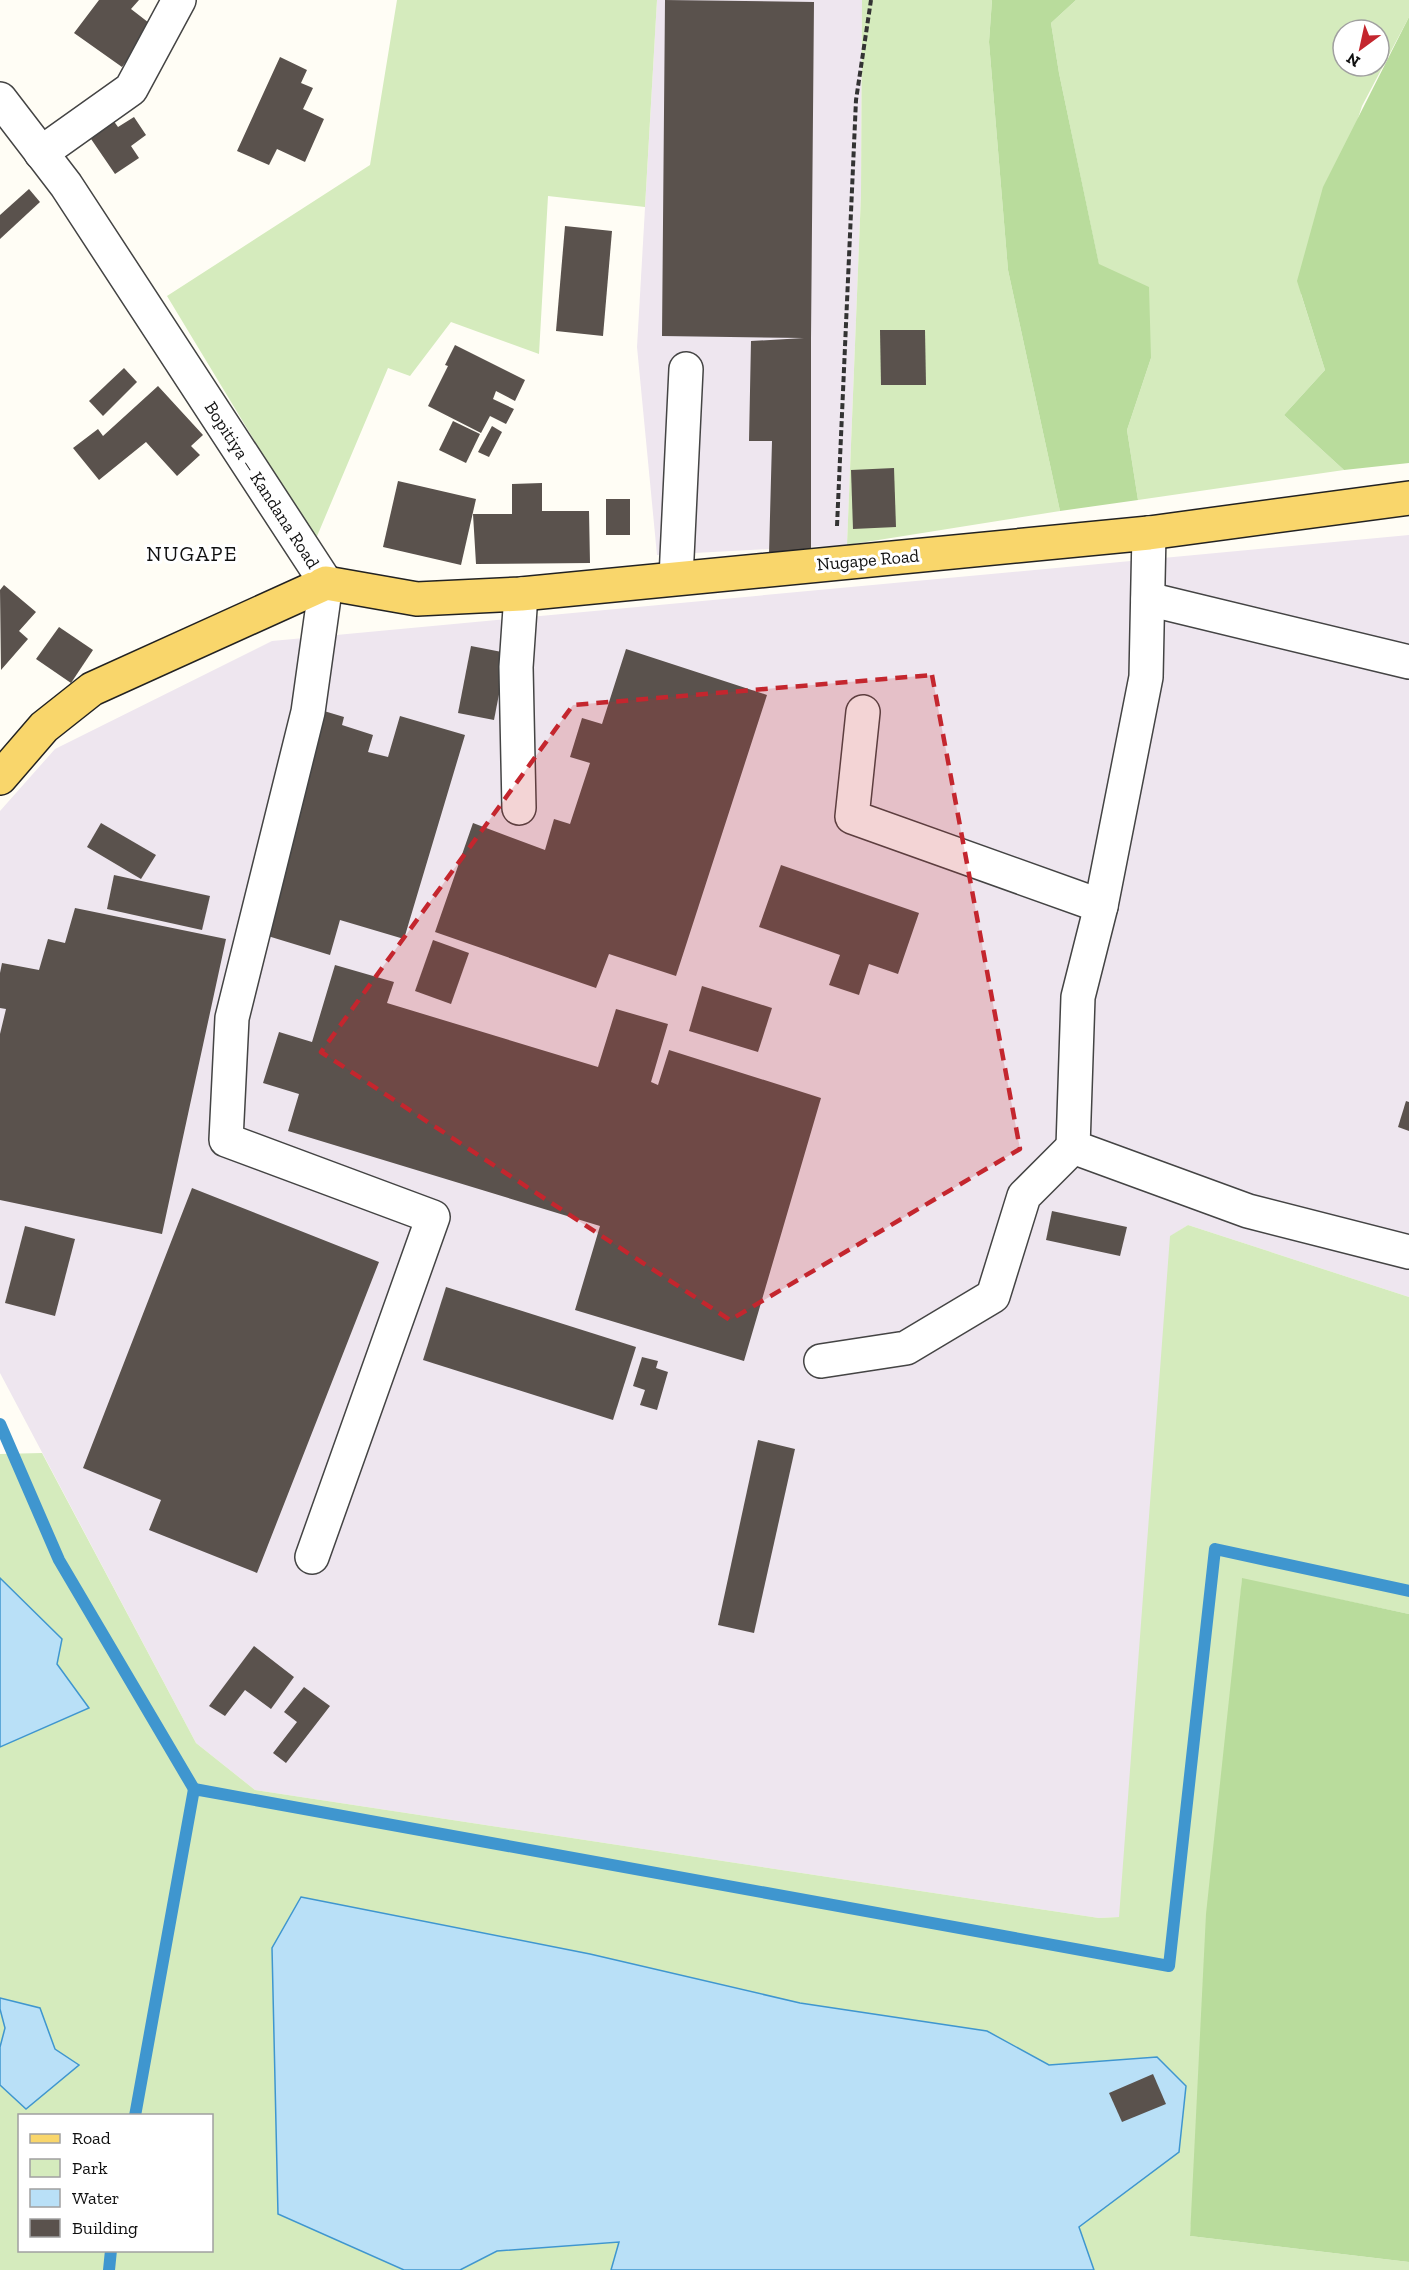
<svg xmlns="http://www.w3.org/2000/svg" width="1409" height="2270" viewBox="0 0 1409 2270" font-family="'Zilla Slab',serif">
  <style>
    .industrial { fill: #eee6ef }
    .green { fill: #d5ebbd; fill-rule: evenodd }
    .forest { fill: #b9dc9c }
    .water { fill: #b9e0f7; stroke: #3f96cf; stroke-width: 1.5 }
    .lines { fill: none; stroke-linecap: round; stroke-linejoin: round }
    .stream { stroke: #3f96cf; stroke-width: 12 }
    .building { fill: #5a524d }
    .minor-casing { stroke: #444; stroke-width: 36 }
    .major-casing { stroke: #222; stroke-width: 36 }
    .path { stroke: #333; stroke-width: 4; stroke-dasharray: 6 3; stroke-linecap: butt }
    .minor { stroke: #fff; stroke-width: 33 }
    .major { stroke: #f9d66b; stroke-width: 33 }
    .marked { fill: #c4262e; fill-opacity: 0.2; stroke: #c4262e; stroke-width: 4.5; stroke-dasharray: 12 8; stroke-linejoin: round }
    .labels { text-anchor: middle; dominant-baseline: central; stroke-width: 6; stroke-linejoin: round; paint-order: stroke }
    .street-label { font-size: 18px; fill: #111; stroke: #fff }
    .quarter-label { font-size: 21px; letter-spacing: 1.5px; fill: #111; stroke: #fff }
  </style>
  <rect width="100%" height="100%" fill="#fffdf5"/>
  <!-- industrial -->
  <g class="industrial">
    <polygon points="657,0 862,0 861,194 847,545 657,555 637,347"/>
    <polygon points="1409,535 1409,1297 1188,1225 1171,1236 1120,1917 1099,1918 255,1790 196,1743 0,1373 0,811 55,749 272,641"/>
  </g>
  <!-- green -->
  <g class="green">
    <polygon points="397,0 657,0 645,207 548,196 539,354 451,322 410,376 388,368 315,541 167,296 370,165"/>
    <polygon points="862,0 992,0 989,42 1008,270 1060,511 847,545 861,194"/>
    <path d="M1076,0h333v17l-47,89 -61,188 24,76 -41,45 60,55 -206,30 -11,-70 24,-72 -52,-93 -40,-192 -8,-50zM1343,30h36v36h-36z"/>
    <path d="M1188,1225l221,72v317l-167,-35 -52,657 219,26v8h-1409v-816l42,-1 154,290 59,47 844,128 20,-1 51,-681zM20,2116h192v134h-192z"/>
  </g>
  <!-- forest -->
  <g class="forest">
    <polygon points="992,0 1076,0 1051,23 1059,73 1099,264 1149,287 1151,358 1127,430 1138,500 1060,511 1008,270 989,42"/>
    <polygon points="1409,17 1409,463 1344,470 1284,415 1325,370 1297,281 1323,187"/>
    <polygon points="1242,1578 1409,1614 1409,2262 1190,2236 1206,1914"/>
  </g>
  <!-- water -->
  <g class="water">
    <polygon points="0,1578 62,1639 57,1664 89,1708 0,1747"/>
    <polygon points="301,1897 590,1954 800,2003 987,2031 1049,2065 1157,2057 1186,2086 1179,2152 1079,2227 1094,2270 611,2270 619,2242 497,2251 460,2270 404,2270 278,2214 272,1948"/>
    <polygon points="0,1998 40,2008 55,2049 79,2065 26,2109 0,2085 0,2047 5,2028 0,2009"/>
  </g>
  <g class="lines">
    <!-- stream -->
    <g class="stream">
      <polyline points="0,1424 59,1560 194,1789"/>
      <polyline points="135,2116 194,1789 1169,1966 1215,1549 1409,1591"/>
      <polyline points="109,2270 111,2250"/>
    </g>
  </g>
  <!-- building -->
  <g class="building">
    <polygon points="99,0 139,0 131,9 153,26 122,67 74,33"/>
    <polygon points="665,0 814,2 811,338 811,555 769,554 772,441 749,441 751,341 804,338 662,336"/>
    <polygon points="280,57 307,70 301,83 313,88 303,109 324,119 305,162 277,149 269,165 237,151"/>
    <polygon points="134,117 146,135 131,146 139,158 115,174 89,136 113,120 118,127"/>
    <polygon points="29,189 40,202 0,239 0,215"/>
    <polygon points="565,226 612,231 603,336 556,331"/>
    <polygon points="880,330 925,330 926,385 881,385"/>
    <polygon points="455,345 525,380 515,401 496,391 493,399 514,409 506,424 490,416 481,433 428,406 448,366 445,365"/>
    <polygon points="124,368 137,382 103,416 89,401"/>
    <polygon points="158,386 203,435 191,446 200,455 177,476 146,442 99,480 73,448 98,429 103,436"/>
    <polygon points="453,421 480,434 466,463 439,450"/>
    <polygon points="492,426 502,432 489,457 478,452"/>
    <polygon points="894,468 896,527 853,529 851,470"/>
    <polygon points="398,481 476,499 461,565 383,547"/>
    <polygon points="542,483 542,511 589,511 590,563 476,564 473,514 512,514 512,484"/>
    <rect x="606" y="499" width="24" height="36"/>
    <polygon points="4,585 36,612 19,631 28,639 1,670 0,590"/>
    <polygon points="59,627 93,650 71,683 36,659"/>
    <polygon points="471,646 507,653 494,720 458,713"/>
    <polygon points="626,649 767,695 676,976 609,954 596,988 435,932 473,823 545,850 554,819 570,824 590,763 570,757 582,718 602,724"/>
    <polygon points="324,711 344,717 342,725 373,735 368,752 388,757 400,716 465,735 404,939 340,920 330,955 258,933"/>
    <polygon points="101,823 156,855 141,879 87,847"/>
    <polygon points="781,865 919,913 898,974 869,964 859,995 829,985 840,955 759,927"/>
    <polygon points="114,875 210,896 202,930 107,909"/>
    <polygon points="75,908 226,939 162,1234 0,1200 0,1034 6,1009 0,1008 0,973 2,963 39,970 48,939 65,943"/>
    <polygon points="433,940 469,953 451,1004 415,991"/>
    <polygon points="335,965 394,982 387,1003 598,1067 616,1009 668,1024 651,1082 658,1085 669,1050 821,1098 744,1361 575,1310 600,1226 288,1131 299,1094 263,1083 279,1032 312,1042"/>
    <polygon points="702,986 772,1008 758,1052 689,1031"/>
    <polygon points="1406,1101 1409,1102 1409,1131 1398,1127"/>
    <polygon points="192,1188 379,1262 257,1573 149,1530 161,1500 83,1468"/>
    <polygon points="1052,1211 1127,1227 1120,1256 1046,1240"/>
    <polygon points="25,1226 75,1239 55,1316 5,1303"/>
    <polygon points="446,1287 636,1347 613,1420 423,1360"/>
    <polygon points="642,1357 658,1361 656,1368 668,1372 657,1410 640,1405 645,1390 633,1386"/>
    <polygon points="758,1440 795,1449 754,1633 718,1625"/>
    <polygon points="254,1646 294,1677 271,1709 245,1690 225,1716 209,1706"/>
    <polygon points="304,1687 330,1706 286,1763 273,1753 297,1722 284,1712"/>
    <polygon points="1153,2074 1166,2104 1122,2122 1109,2093"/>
  </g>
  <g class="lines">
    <!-- minor casing -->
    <g class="minor-casing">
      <g id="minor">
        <polyline points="0,99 66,185 326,583 308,712 232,1018 226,1140 433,1217 312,1557"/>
        <polyline points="41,153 131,89 179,0"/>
        <polyline points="1149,533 1146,677 1101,906 1078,997 1073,1147 1248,1211 1409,1252"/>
        <polyline points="676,578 686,369"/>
        <polyline points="1148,599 1409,662"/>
        <polyline points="863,712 852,817 1101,906"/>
        <polyline points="519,808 516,667 521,594"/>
        <polyline points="821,1361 906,1348 993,1296 1024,1196 1073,1147"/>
      </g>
    </g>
    <!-- major casing -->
    <g class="major-casing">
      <polyline id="major" points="0,778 44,727 92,689 326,583 417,599 521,594 1149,533 1409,498"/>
    </g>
    <!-- path -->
    <polyline class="path" points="837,526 856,100 871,0"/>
    <!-- minor -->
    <use href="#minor" class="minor"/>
    <!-- major -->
    <use href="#major" class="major"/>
  </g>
  <!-- marked area -->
  <path class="marked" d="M932,675l88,474 -290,171 -409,-268 252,-347z"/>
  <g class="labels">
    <!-- street labels -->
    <g class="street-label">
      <text transform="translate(262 485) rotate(57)">Bopitiya – Kandana Road</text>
      <text transform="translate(868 560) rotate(-5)">Nugape Road</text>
    </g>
    <!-- quarter labels -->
    <g class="quarter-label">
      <text x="192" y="553">NUGAPE</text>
    </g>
  </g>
  <!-- legend -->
  <rect x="18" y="2114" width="195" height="138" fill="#ffffff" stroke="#a0a0a0" stroke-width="1.5"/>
  <rect x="30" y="2134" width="30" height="9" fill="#f9d66b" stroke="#a0a0a0" stroke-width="1.5"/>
  <text x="72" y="2144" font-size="18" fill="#111111">Road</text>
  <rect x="30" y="2159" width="30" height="18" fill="#d5ebbd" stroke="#a0a0a0" stroke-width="1.5"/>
  <text x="72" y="2174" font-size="18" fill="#111111">Park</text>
  <rect x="30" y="2189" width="30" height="18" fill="#b9e0f7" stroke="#a0a0a0" stroke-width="1.5"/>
  <text x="72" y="2204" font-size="18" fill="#111111">Water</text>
  <rect x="30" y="2219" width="30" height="18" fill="#5a524d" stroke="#a0a0a0" stroke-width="1.5"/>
  <text x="72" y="2234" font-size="18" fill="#111111">Building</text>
  <!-- north arrow -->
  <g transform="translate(1361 48) rotate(213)"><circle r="28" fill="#ffffff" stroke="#a0a0a0" stroke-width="1.5"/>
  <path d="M0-4.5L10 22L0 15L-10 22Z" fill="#c4262e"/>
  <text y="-9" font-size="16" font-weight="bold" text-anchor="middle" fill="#111111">N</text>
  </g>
</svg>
